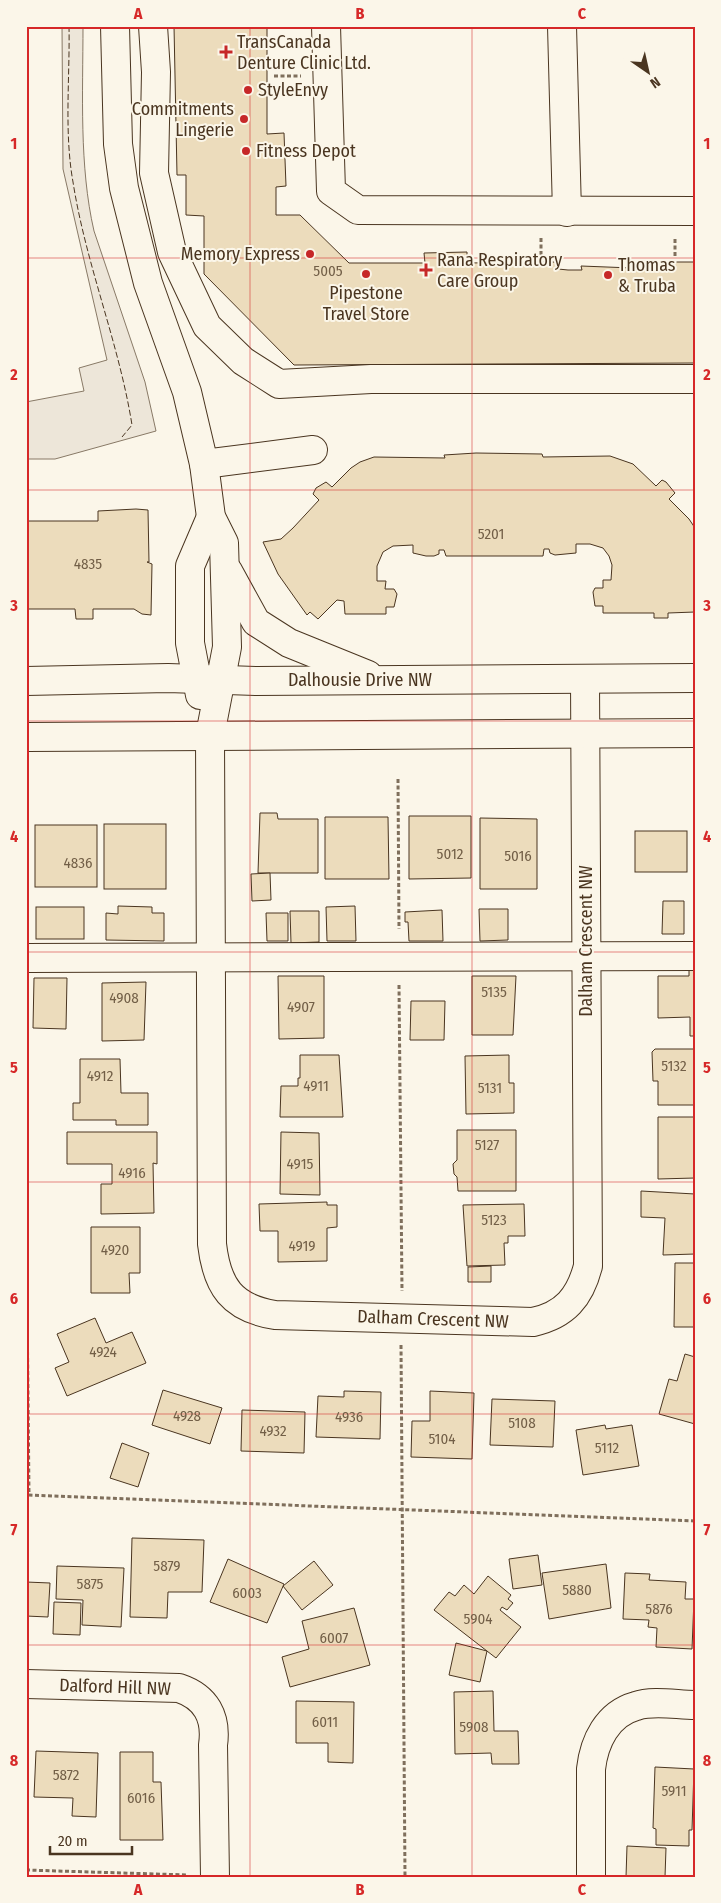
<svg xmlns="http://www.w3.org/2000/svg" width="721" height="1903" viewBox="0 0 721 1903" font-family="'Fira Sans Condensed',sans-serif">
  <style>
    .green { fill: #ede6d9; stroke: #887966 }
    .building { fill: #ecdcbc; stroke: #4a3520 }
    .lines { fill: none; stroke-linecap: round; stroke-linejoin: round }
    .minor-casing { stroke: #4a3520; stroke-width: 30 }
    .path { stroke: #7f6f5c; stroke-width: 3; stroke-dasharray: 4 2.5; stroke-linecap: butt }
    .minor { stroke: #fbf6e9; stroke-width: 28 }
    .fence { stroke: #4a3520; stroke-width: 1; stroke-dasharray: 6 2.5; stroke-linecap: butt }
    .grid { fill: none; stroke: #d62828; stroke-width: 1; stroke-opacity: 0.55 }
    .poi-dot { fill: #c62828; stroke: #fbf6e9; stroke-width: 2 }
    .labels { text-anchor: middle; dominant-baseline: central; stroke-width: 4; stroke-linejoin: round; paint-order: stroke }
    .number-label { font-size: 15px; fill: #725f47 }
    .poi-label { font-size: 18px; fill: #4a3520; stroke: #fbf6e9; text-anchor: start }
    .street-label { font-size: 18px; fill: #4a3520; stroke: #fbf6e9 }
    .neatline { fill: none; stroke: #d62828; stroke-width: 2 }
    .grid-label { font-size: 16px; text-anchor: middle; font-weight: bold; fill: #d62828 }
  </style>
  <rect width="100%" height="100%" fill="#fbf6e9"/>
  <!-- green -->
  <path class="green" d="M62,26h21c0,67 -4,140 11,205l51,151 11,49 -101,28h-29v-57l58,-11 -5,-23 28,-8 -44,-191z"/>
  <!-- building -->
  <g class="building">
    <polygon points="174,26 267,26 267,134 284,133 286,186 276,187 276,215 300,215 349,263 425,263 424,253 467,252 467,263 557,262 558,269 568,270 582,270 581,266 658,269 658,262 695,262 695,363 294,365 204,274 204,216 186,215 186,175 177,175"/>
    <polygon points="476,453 542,454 543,457 610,456 633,464 656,486 662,480 666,482 675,493 669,499 689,519 695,528 695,612 668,613 668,618 654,618 654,613 603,613 603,606 595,606 593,592 595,588 603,588 603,580 611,580 612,565 609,556 603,548 590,544 576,544 576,553 555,555 550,553 549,549 544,549 543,556 446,556 444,550 439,550 439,554 434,556 426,556 413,553 413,545 393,546 383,552 377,566 377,581 386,581 385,589 394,589 397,594 394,607 386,607 386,614 345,614 344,601 337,600 318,619 310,612 307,615 278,574 263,542 281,539 293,528 319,500 313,494 316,488 326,482 332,487 351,468 360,462 374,457 445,458 444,455"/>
    <polygon points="136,509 148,510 149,562 147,562 152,564 151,615 142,614 134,609 93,609 93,619 76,619 75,609 28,609 28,619 26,619 26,521 98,521 98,511"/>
    <polygon points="260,813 277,813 278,819 318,819 318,873 258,873"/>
    <polygon points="409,816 471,816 471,878 409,879"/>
    <polygon points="325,817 388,817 389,879 325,879"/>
    <polygon points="480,818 537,819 537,889 480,889"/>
    <rect x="104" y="824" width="62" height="65"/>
    <rect x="35" y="825" width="62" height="62"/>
    <rect x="635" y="831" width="52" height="41"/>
    <polygon points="270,873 271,900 252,901 251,874"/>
    <polygon points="663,901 684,901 684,934 662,934"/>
    <polygon points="118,906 152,907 152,913 164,913 164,941 106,940 106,913 118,914"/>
    <polygon points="355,906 356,941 327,941 326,907"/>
    <rect x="36" y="907" width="48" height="32"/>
    <polygon points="479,909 508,909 508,940 480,941"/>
    <polygon points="442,910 443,941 409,941 408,922 405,922 405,912"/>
    <polygon points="290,911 319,911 319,942 291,943"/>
    <polygon points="266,913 288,913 288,941 267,941"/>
    <polygon points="689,968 695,968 695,1036 690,1036 690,1017 658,1018 658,976 689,976"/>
    <polygon points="278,976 324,976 324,1038 279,1039"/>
    <polygon points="472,976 516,976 513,1035 472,1035"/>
    <polygon points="34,978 67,978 66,1029 33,1028"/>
    <polygon points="146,982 144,1040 102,1041 102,983"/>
    <polygon points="411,1001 445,1001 444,1040 410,1040"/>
    <polygon points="655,1049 695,1049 695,1105 658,1105 658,1081 653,1081 652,1052"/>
    <polygon points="300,1055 339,1055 343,1117 280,1117 281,1086 298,1086 298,1078 300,1078"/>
    <polygon points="509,1055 509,1083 514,1083 514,1113 466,1114 465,1056"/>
    <polygon points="80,1059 120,1059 121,1093 148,1093 148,1125 116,1125 116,1120 73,1120 73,1103 80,1103"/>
    <polygon points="658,1117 695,1117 695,1178 658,1179"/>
    <polygon points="457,1130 516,1130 516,1191 458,1191 457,1177 454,1174 453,1164 457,1160"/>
    <polygon points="67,1132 157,1132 157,1164 153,1163 154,1213 101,1214 101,1184 112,1184 112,1164 67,1164"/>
    <polygon points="281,1132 319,1133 320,1195 280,1194"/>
    <polygon points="641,1191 695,1194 695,1254 663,1255 665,1218 641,1217"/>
    <polygon points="327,1202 327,1205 337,1205 337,1227 327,1228 327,1261 278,1262 278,1231 260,1231 259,1204"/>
    <polygon points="524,1204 525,1236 508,1236 508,1243 504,1243 505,1265 467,1266 463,1205"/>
    <polygon points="91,1227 140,1227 140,1273 129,1273 130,1293 91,1293"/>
    <polygon points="675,1263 695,1263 695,1327 674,1327"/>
    <polygon points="491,1266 491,1282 468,1282 468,1267"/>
    <polygon points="95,1318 106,1343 132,1332 146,1363 67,1396 55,1368 69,1362 57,1334"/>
    <polygon points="685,1354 695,1357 695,1424 659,1414 669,1379 677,1381"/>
    <polygon points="163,1390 222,1408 210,1444 152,1425"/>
    <polygon points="344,1391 381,1392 380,1439 316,1437 318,1396 344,1397"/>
    <polygon points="430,1391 474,1393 472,1459 411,1457 412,1421 430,1421"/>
    <polygon points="492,1399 555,1401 553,1447 490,1445"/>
    <polygon points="242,1410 305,1412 304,1453 241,1451"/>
    <polygon points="605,1425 606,1429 632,1425 639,1466 583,1475 576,1430"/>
    <polygon points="122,1443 149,1453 138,1487 110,1478"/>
    <polygon points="132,1538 204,1540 202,1592 168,1592 167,1618 130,1617"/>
    <polygon points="538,1555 542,1585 513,1589 509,1559"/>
    <polygon points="228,1559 284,1584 267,1623 210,1602"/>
    <polygon points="314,1561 333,1585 302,1610 283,1586"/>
    <polygon points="606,1564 611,1608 549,1619 542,1573"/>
    <polygon points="57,1566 124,1568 121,1627 82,1625 83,1600 56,1599"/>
    <polygon points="625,1573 650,1574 649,1580 686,1582 685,1599 694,1599 692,1649 656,1647 657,1628 648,1627 649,1620 623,1619"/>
    <polygon points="488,1576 511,1595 508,1599 513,1603 507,1610 502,1607 500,1610 521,1627 496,1658 434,1610 449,1592 455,1596 464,1585 474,1594"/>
    <polygon points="26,1582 50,1583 48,1617 26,1616"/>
    <polygon points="54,1602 81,1603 80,1635 53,1634"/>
    <polygon points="354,1608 370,1665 290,1687 282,1657 309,1649 302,1621"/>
    <polygon points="456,1643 487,1651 480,1682 449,1675"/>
    <polygon points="493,1691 494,1731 518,1731 519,1764 492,1764 491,1753 455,1754 454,1692"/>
    <polygon points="296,1701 354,1702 353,1763 328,1762 328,1743 296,1743"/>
    <polygon points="36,1751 98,1753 96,1817 72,1816 73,1798 34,1797"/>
    <polygon points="120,1752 153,1752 153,1782 161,1782 163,1840 120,1840"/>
    <polygon points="655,1767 694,1769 692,1830 689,1830 689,1846 656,1845 656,1829 653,1828"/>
    <polygon points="627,1846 666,1848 665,1877 626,1877"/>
  </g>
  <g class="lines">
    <!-- minor casing -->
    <g class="minor-casing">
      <g id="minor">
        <path d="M115,26l3,118 6,44 24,95 39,109 17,72 7,53 13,26 3,104 -17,88 2,509c5,43 20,64 63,71l258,7c32,-7 47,-25 55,-56l-3,-587"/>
        <polyline points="153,26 156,72 154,173 172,252 207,326 243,361 279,384 371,379 695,379"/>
        <polyline points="326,26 331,191 358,210 695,211"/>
        <polyline points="562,26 567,212"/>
        <polyline points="204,464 313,450"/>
        <polyline points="228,571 256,622 289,643 368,675"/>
        <polyline points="26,681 168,678 256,681 695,678"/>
        <polyline points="200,695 190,643 190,566 211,517"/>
        <polyline points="26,737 695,733"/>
        <polyline points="26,958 695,956"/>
        <path d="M26,1684l153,4c27,9 38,29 34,57l2,132"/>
        <path d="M591,1877v-108c3,-27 16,-55 45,-63 17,-6 41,-1 59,-1"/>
      </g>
    </g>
    <!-- path -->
    <g class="path">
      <polyline points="274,76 301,76"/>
      <polyline points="541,238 541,255"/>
      <polyline points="675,256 675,239"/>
      <polyline points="398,779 399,929"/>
      <polyline points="399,985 402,1291"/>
      <polyline points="26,1202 29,1495 695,1521"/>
      <polyline points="401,1345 405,1877"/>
      <polyline points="26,1870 188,1875"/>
    </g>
    <!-- minor -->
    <use href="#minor" class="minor"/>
    <!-- fence -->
    <path class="fence" d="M69,26c1,51 -5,106 4,156 13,83 46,161 59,243l-10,12"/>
  </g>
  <!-- grid -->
  <path class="grid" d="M250,26v1851M472,26v1851M26,258h669M26,490h669M26,721h669M26,952h669M26,1182h669M26,1414h669M26,1645h669"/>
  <!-- markers -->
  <g class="poi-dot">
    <path d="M223.5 44.5h5v5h5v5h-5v5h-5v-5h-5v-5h5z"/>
    <circle cx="248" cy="90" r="5"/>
    <circle cx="244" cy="119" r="5"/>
    <circle cx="246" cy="151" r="5"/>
    <circle cx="310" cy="254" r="5"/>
    <path d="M423.5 262.5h5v5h5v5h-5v5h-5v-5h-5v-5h5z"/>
    <circle cx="366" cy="274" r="5"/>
    <circle cx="608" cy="275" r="5"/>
  </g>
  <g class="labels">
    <!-- number labels -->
    <g class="number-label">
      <text x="328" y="271">5005</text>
      <text x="491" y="534">5201</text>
      <text x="88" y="564">4835</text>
      <text x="450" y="854">5012</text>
      <text x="518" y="856">5016</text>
      <text x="78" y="863">4836</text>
      <text x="494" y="992">5135</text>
      <text x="124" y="998">4908</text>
      <text x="301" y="1007">4907</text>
      <text x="674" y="1066">5132</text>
      <text x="100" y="1076">4912</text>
      <text x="316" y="1086">4911</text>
      <text x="490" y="1088">5131</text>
      <text x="487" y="1145">5127</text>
      <text x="300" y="1164">4915</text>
      <text x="132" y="1173">4916</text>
      <text x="494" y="1220">5123</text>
      <text x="302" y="1246">4919</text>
      <text x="115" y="1250">4920</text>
      <text x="103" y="1352">4924</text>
      <text x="187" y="1416">4928</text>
      <text x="349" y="1417">4936</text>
      <text x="522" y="1423">5108</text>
      <text x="273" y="1431">4932</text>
      <text x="442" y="1439">5104</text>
      <text x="607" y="1448">5112</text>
      <text x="167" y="1566">5879</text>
      <text x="90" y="1584">5875</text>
      <text x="577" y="1590">5880</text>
      <text x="247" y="1593">6003</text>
      <text x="659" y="1609">5876</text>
      <text x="478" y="1619">5904</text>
      <text x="334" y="1638">6007</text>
      <text x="325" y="1722">6011</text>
      <text x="474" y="1727">5908</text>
      <text x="66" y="1775">5872</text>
      <text x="674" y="1791">5911</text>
      <text x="141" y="1798">6016</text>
    </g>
    <!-- poi labels -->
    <g class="poi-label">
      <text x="237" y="42">TransCanada<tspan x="237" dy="21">Denture Clinic Ltd.</tspan></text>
      <text x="258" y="90">StyleEnvy</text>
      <text x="234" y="109" text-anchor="end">Commitments<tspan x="234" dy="21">Lingerie</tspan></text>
      <text x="256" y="151">Fitness Depot</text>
      <text x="300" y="254" text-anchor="end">Memory Express</text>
      <text x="437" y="260">Rana Respiratory<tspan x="437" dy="21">Care Group</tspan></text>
      <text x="618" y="265">Thomas<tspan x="618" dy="21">&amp; Truba</tspan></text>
      <text x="366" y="293" text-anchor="middle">Pipestone<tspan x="366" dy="21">Travel Store</tspan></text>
    </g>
    <!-- street labels -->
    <g class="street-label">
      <text x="360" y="680">Dalhousie Drive NW</text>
      <text transform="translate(586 941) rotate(-90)">Dalham Crescent NW</text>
      <text transform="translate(433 1319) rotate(2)">Dalham Crescent NW</text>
      <text transform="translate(115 1687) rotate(2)">Dalford Hill NW</text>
    </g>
  </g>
  <!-- border -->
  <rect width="721" height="1903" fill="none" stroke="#fbf6e9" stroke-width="55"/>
  <!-- north arrow -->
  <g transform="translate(648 72) rotate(146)" stroke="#fbf6e9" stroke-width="4" paint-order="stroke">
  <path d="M0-4L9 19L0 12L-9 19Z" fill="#4a3520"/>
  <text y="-8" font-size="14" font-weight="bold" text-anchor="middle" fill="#4a3520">N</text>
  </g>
  <!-- scale -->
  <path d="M50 1846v8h82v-8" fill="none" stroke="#4a3520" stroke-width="2.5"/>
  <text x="58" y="1846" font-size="15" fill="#4a3520" stroke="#fbf6e9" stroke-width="4" paint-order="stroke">20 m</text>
  <rect x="28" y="28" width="666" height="1848" class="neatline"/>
  <g class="grid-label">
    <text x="138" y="19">A</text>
    <text x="360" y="19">B</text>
    <text x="582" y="19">C</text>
    <text x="14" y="149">1</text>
    <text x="707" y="149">1</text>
    <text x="14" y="380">2</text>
    <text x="707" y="380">2</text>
    <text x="14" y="611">3</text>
    <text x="707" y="611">3</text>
    <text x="14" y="842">4</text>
    <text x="707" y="842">4</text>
    <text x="14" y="1073">5</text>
    <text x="707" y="1073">5</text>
    <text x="14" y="1304">6</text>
    <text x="707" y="1304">6</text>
    <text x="14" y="1535">7</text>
    <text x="707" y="1535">7</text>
    <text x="14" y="1766">8</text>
    <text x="707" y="1766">8</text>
    <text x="138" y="1895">A</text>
    <text x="360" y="1895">B</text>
    <text x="582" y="1895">C</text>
  </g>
</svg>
